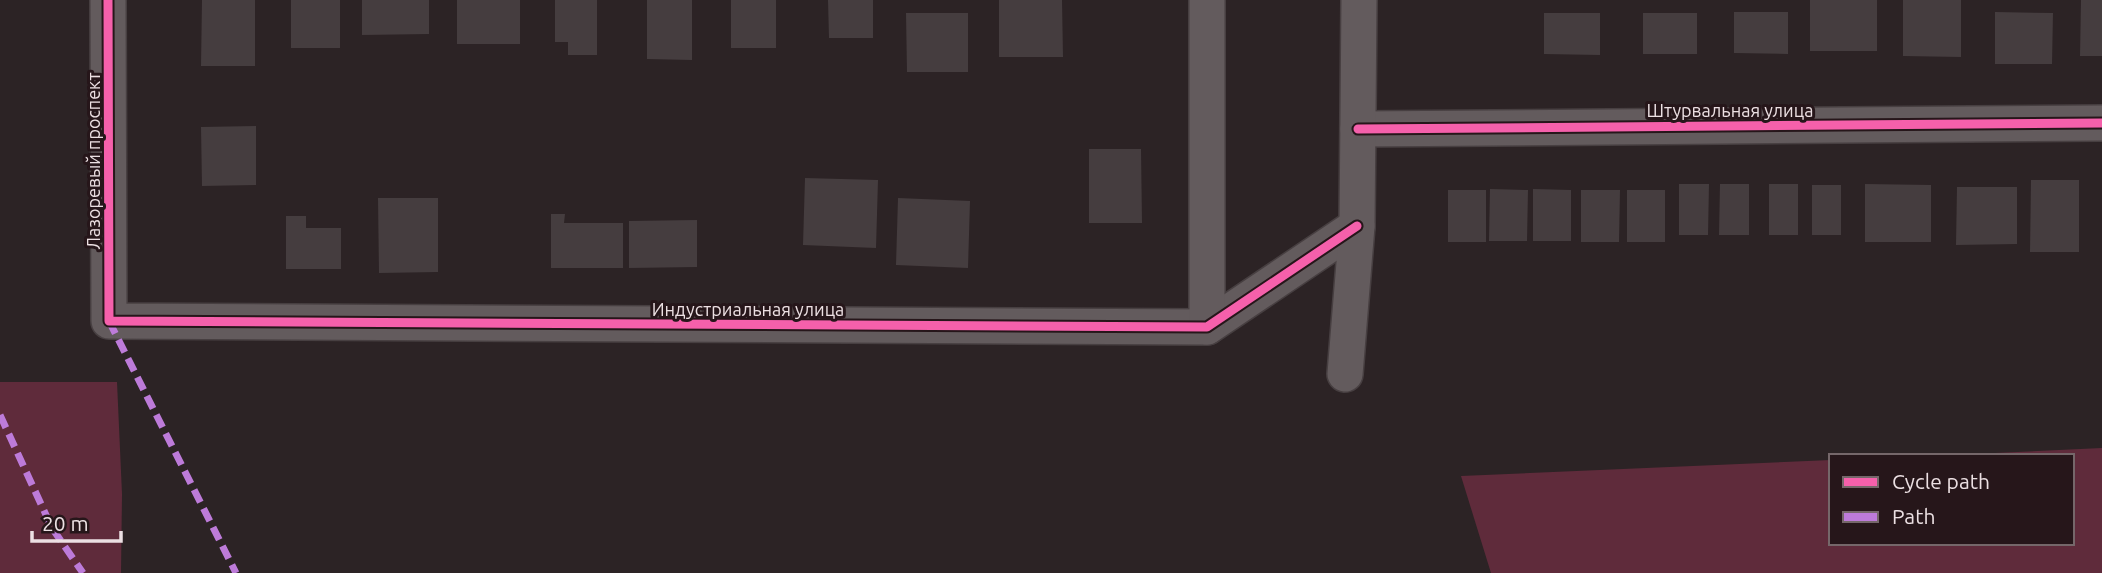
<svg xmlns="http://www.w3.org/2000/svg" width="2102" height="573" viewBox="0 0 2102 573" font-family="Ubuntu,sans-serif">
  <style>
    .green { fill: #5f2b3b }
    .building { fill: #453d3f }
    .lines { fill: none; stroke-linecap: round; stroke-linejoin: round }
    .minor-casing { stroke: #473f41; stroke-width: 38 }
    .minor { stroke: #635b5d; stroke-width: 35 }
    .quiet { stroke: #bd7bd9; stroke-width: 7; stroke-dasharray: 14 7; stroke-linecap: butt }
    .cycleway-casing { stroke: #26161a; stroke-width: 13 }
    .cycleway { stroke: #f560ab; stroke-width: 9 }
    .labels { text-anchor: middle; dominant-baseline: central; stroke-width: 6; stroke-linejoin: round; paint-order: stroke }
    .street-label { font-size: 18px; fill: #ece0e3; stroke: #26161a }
  </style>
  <rect width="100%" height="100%" fill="#2c2325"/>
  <!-- green -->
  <g class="green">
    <polygon points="0,382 117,382 122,494 121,573 0,573"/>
    <polygon points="2102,448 2102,573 1491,573 1461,476 1831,460 1831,543 2072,543 2072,456 1928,456"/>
  </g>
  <!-- building -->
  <g class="building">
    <polygon points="202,0 255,0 255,66 201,66"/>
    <rect x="291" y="0" width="49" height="48"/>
    <polygon points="362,0 429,0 429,34 362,35"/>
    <rect x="457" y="0" width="63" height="44"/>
    <polygon points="555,0 597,0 597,55 568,55 568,42 555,42"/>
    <polygon points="647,0 692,0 692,60 647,59"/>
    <rect x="731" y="0" width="45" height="48"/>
    <polygon points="828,0 873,0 873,38 829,38"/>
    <polygon points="999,0 1062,0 1063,57 999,57"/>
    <rect x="1810" y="0" width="67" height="51"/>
    <polygon points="1903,0 1961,0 1961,57 1903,56"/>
    <polygon points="2081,0 2102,0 2102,56 2080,56"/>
    <polygon points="1734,12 1788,12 1788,54 1734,53"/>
    <polygon points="1995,12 2053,13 2052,64 1995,64"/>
    <polygon points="906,13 968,13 968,72 907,72"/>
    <polygon points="1544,13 1600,13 1600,55 1544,54"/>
    <rect x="1643" y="13" width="54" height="41"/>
    <polygon points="256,126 256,185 202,186 201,127"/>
    <polygon points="1089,149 1141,149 1142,223 1089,223"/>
    <polygon points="805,178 878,180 876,248 803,245"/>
    <polygon points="2031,180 2079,180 2079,252 2030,252"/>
    <polygon points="1679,184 1709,184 1708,235 1679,235"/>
    <polygon points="1720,184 1749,184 1749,235 1719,235"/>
    <rect x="1769" y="184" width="29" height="51"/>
    <polygon points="1865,184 1931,185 1931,242 1865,242"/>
    <rect x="1812" y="185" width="29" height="50"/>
    <polygon points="1957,187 2017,187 2017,244 1956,245"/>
    <polygon points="1490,189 1528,190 1527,241 1489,241"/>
    <polygon points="1533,189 1571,190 1571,241 1533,241"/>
    <rect x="1448" y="190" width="38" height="52"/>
    <polygon points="1581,190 1620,190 1619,242 1581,242"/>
    <rect x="1627" y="190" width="38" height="52"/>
    <polygon points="378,198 438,198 438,272 379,273"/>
    <polygon points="898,198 970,201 968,268 896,265"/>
    <polygon points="551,214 565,214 564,223 623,223 623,268 551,268"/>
    <polygon points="286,216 306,216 306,228 341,228 341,269 286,269"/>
    <polygon points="697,220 697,267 629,268 629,221"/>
  </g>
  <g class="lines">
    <!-- minor casing -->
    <g class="minor-casing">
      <g id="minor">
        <polyline points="108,0 109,321 1207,327 1357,226"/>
        <polyline points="1358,129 2102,123"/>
        <polyline points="1207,327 1207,0"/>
        <polyline points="1345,374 1357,226 1359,0"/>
      </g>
    </g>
    <!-- minor -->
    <use href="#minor" class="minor"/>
    <!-- quiet -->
    <g class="quiet">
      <polyline points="109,321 236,573"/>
      <polyline points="0,415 52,528 83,573"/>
    </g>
    <!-- cycleway casing -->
    <g class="cycleway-casing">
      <g id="cycleway">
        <polyline points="108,0 109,321 1207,327 1357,226"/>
        <polyline points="1358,129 2102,123"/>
      </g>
    </g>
    <!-- cycleway -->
    <use href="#cycleway" class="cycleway"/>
  </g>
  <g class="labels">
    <!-- street labels -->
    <g class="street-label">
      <text x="1730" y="110">Штурвальная улица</text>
      <text transform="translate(93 161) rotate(-90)">Лазоревый проспект</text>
      <text x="748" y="309">Индустриальная улица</text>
    </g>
  </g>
  <!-- legend -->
  <rect x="1829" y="454" width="245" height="91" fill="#26161a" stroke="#75676a" stroke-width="2"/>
  <rect x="1843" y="477" width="35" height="10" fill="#f560ab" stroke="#75676a" stroke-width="2"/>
  <text x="1892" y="489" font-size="21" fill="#ece0e3">Cycle path</text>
  <rect x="1843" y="512" width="35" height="10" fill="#bd7bd9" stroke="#75676a" stroke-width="2"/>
  <text x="1892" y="524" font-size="21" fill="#ece0e3">Path</text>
  <!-- scale -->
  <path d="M32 531v10h89v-10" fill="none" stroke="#ece0e3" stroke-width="3.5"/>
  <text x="42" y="531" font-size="21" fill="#ece0e3" stroke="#26161a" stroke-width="5" paint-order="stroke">20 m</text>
</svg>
